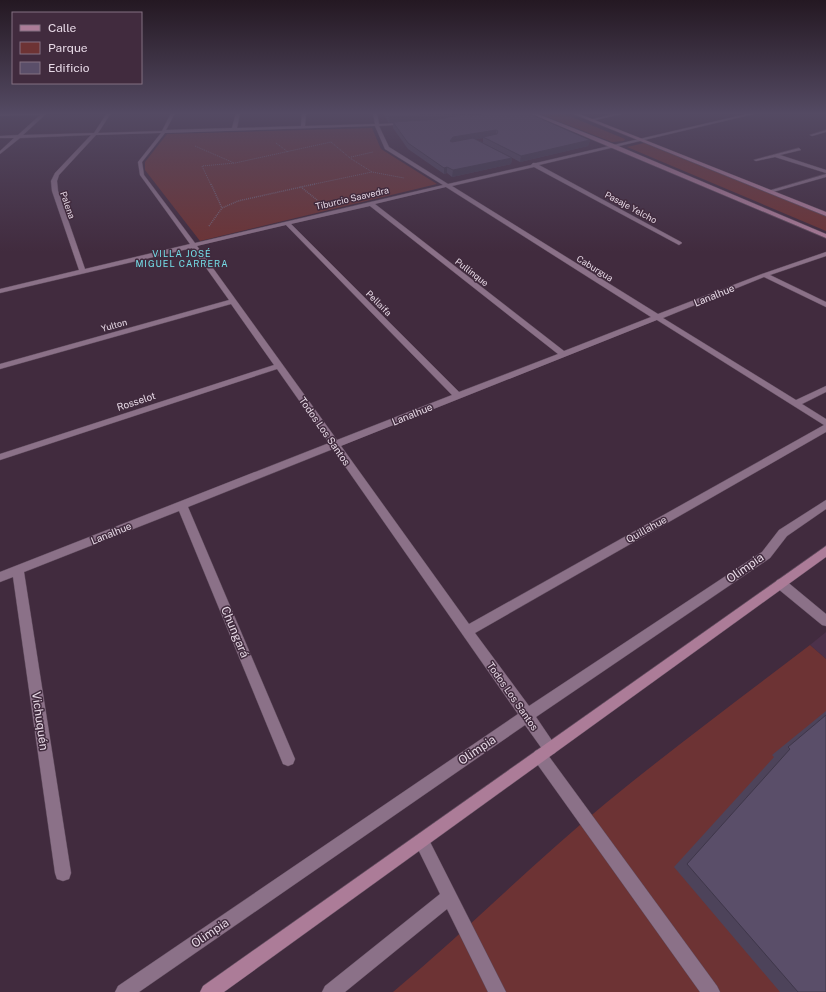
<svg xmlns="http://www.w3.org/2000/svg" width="826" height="992" viewBox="0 0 826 992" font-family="'Public Sans',sans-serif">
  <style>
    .built { fill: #4c314a }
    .green { fill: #6d3334 }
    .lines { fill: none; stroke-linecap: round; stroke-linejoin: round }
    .lane-casing { stroke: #5d4a5b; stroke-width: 1 }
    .street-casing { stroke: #5d4a5b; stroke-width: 1 }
    .secondary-casing { stroke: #5d4a5b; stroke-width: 1 }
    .path-far1 { stroke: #756273; stroke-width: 1; stroke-dasharray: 1 1; stroke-linecap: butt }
    .path { stroke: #756273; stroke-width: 1.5; stroke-dasharray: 1 1; stroke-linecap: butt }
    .lane { fill: #8b7188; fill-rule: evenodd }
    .street { fill: #8b7188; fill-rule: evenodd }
    .secondary { fill: #ac7c98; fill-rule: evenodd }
    .wall { fill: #4d435a }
    .shaded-wall { fill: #3f374a }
    .building { fill: #5a4e69; stroke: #3f374a }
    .labels { text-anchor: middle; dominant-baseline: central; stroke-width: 3; stroke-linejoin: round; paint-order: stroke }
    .far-street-label { font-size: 9px; fill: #e7d9e6; stroke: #412b3e }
    .far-neighbourhood-label { font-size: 9px; letter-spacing: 1px; fill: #75e0ea; stroke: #412b3e }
    .street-label { font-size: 10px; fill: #e7d9e6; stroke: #412b3e }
    .near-street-label { font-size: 12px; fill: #e7d9e6; stroke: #412b3e }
  </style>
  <rect width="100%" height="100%" fill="#412b3e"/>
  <!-- built -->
  <polygon class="built" points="826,632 826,659 810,645"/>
  <!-- green -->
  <g class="green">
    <polygon points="537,113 562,113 625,139 624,141 612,142"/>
    <polygon points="372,128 381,149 437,184 200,241 145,170 145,162 167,134"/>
    <polygon points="644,143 826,216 826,231 627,147"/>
    <path d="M810,645l16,14v333h-433c73,-61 140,-129 213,-189 67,-55 136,-106 204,-158z"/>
  </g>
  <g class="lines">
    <!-- lane casing -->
    <g class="lane-casing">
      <g id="lane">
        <polygon points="781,579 785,580 826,614 826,626 822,625 777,588 775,584 777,580"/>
        <polygon points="540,749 545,751 717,986 720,992 700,992 535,761 533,756 535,751"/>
        <polygon points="422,833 427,836 506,992 488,992 447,909 345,992 322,992 325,986 440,894 414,841 417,836"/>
      </g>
    </g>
    <!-- street casing -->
    <g class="street-casing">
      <g id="street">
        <path d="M47,113l-24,22 71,-2 13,-20h4l-13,20 64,-2 9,-18h4l-9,17 66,-2 4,-15h4l-3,15 64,-2 1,-13h4l-1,13 70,-2 -2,-11h4l2,11 27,-1 2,1 -29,2 10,21 59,37 83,-19 2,-2h3l215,-50h7l-219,52 142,77 1,1 -3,2 -145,-78 -82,19 206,128 104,-40 64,-22v4l-56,19 56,27v5l-62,-30 -101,41 133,82 30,-14v6l-24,12 24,15v13l-351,201 54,73 233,-154 17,-22 47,-30v9l-39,27 -17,22 -234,159 21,31 -2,5 -5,2 -5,-2 -20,-28 -386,267h-24l3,-6 400,-272 -185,-265 -145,58 107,252 -2,5 -5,2 -5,-2 -104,-253 -155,61 47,301 -2,6 -6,2 -6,-2 -2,-6 -42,-296 -13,5v-10l329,-129 -52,-74 -277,91v-6l274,-89 -43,-61 -231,65v-5l229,-64 -37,-52 -192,45v-4l79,-19 -27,-79 -1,-10 4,-8 36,-38 -71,3 -20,16v-3l14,-13h-14v-2l18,-1 22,-20 -40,1v-2zM375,126l10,23 58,36 -248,58 -51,-68 -2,-13 23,-29zM161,133l-23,29 2,13 50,69 -105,25 -27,-78 -1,-10 2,-6 37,-40zM446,187l205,130 -87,34 -189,-147zM370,206l188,148 -99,38 -168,-168zM286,225l166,170 -115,45 -140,-194zM657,320l167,105 -355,199 -128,-178z"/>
        <polygon points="618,113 626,113 591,121 589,120"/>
        <polygon points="826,130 826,132 812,136 810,135"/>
        <polygon points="799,148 801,150 780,155 826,170 826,173 775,157 756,161 754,160"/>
        <polygon points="826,174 826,177 773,192 768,191"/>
      </g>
    </g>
    <!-- secondary casing -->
    <g class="secondary-casing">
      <g id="secondary">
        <polygon points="529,113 535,113 616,145 826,234 826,238"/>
        <polygon points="571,113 577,113 826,212 826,216"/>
        <polygon points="826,546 826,557 224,992 200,992 203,986"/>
      </g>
    </g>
    <!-- path-far1 -->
    <g class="path-far1">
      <polyline points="331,142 350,158 372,172 404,178"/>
      <polyline points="276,143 288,152"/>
      <polyline points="195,146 234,163"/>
      <polyline points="351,157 373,152"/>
      <polyline points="211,185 202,166 235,163 331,142"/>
      <polyline points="310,185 372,172"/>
    </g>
    <!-- path -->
    <g class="path">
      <polyline points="211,184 222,208"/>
      <polyline points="315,184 301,187 317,200"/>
      <polyline points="209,226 222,208 238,201 301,187"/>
    </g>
    <!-- lane -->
    <use href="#lane" class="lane"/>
    <!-- street -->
    <use href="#street" class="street"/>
    <!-- secondary -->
    <use href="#secondary" class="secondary"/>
  </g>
  <!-- wall -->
  <g class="wall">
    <polygon points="384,113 460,113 460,116 471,116 590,140 588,146 520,162 483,143 483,138 475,139 512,158 511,164 452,177 447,173 444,174 408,149 393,128 393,123 389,123 384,115"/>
    <polygon points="826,711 826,992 780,992 674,867 774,757 772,755"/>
  </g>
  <!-- shaded-wall -->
  <g class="shaded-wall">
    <polygon points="444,113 460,113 460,116 440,120 389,123 389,117"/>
    <polygon points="496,130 496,136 483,137 483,138 453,144 450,141 453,137"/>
    <polygon points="590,140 588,146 520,162 521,156"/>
    <polygon points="512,158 511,164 452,177 453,170"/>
    <polygon points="447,167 447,173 444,174 444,168"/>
  </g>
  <!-- building -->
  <g class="building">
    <polygon points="386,113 444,113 389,117"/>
    <polygon points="489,113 528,113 590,140 521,156 483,137 497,134 498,131 496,130 453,137 450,141 452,142 473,138 512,158 453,170 447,167 444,168 408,143 393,122 440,119 467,114 471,116"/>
    <polygon points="826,715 826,992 798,992 687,864 790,749 788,747"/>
  </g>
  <!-- sky -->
  <linearGradient id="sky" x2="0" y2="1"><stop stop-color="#241822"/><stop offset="0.45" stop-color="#544a63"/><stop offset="1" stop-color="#544a63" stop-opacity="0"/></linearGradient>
  <rect width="826" height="252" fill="url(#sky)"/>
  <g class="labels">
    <!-- far-street labels -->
    <g class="far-street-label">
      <text transform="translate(352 198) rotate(-13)">Tiburcio Saavedra</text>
      <text transform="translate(68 205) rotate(71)">Palena</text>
      <text transform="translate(631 207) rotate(28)">Pasaje Yelcho</text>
      <text transform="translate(595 268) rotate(32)">Caburgua</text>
      <text transform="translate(472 272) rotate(38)">Pullinque</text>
      <text transform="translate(379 303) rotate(45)">Pellaifa</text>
      <text transform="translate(114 325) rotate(-16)">Yulton</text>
    </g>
    <!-- far-neighbourhood labels -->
    <g class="far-neighbourhood-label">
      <text x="182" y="253">VILLA JOSÉ<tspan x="182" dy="10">MIGUEL CARRERA</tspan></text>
    </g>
    <!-- street labels -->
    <g class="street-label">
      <text transform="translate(714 295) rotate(-22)">Lanalhue</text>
      <text transform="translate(136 401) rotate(-18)">Rosselot</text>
      <text transform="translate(412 414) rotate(-22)">Lanalhue</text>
      <text transform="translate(325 431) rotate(55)">Todos Los Santos</text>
      <text transform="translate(646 529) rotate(-29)">Quillahue</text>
      <text transform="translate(111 533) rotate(-22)">Lanalhue</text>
      <text transform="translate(513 696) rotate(55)">Todos Los Santos</text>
    </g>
    <!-- near-street labels -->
    <g class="near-street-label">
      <text transform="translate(745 568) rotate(-35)">Olimpia</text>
      <text transform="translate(235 632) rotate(67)">Chungará</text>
      <text transform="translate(40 721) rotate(82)">Vichuquén</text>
      <text transform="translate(477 750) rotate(-34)">Olimpia</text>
      <text transform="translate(210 933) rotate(-34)">Olimpia</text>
    </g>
  </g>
  <!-- legend -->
  <rect x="12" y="12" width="130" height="72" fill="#412b3e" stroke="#837181"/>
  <rect x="20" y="25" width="20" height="6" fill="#ac7c98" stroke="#837181"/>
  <text x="48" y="32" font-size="12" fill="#e7d9e6">Calle</text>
  <rect x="20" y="42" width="20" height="12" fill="#6d3334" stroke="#837181"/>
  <text x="48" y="52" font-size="12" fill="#e7d9e6">Parque</text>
  <rect x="20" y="62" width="20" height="12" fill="#5a4e69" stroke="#837181"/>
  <text x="48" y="72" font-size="12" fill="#e7d9e6">Edificio</text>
</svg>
